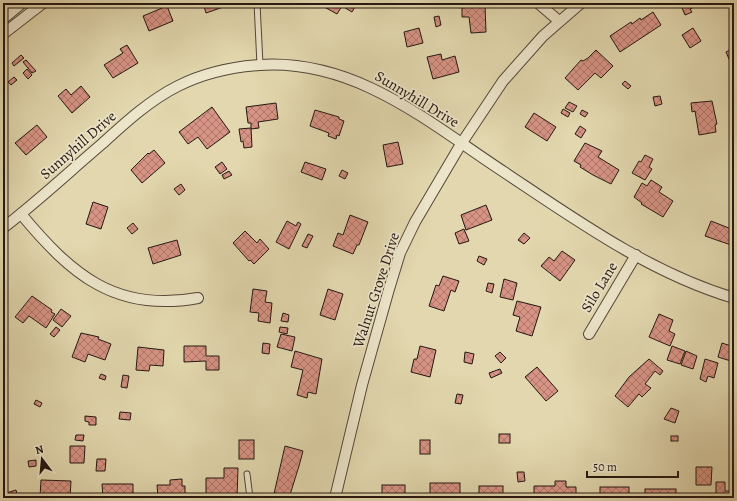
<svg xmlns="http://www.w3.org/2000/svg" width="737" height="501" viewBox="0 0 737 501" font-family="Alegreya,serif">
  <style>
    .building { fill: url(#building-cross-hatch); stroke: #251711 }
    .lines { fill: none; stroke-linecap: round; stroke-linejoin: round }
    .service-casing { stroke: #544738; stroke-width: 7 }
    .minor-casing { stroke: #544738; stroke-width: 12 }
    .service { stroke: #ece5ca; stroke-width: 5 }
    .minor { stroke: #ece5ca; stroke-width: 10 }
    .labels { text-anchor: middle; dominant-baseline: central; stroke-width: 3.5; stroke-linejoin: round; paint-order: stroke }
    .street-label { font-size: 15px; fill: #251711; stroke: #ece5ca }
  </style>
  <defs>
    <pattern id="building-cross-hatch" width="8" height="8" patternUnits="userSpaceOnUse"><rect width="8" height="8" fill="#d79384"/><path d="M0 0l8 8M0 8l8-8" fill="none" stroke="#ae776b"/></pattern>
  </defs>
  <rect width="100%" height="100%" fill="#e2d7ae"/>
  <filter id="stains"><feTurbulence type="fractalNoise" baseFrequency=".005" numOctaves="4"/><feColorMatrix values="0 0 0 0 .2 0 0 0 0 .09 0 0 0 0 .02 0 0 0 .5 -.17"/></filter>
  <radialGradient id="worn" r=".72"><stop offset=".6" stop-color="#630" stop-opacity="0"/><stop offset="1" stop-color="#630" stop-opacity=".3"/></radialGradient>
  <!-- building -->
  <g class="building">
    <polygon points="203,3 235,3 206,13"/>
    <polygon points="317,3 357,3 352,12 342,6 337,14"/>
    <polygon points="458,3 473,3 474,6 485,5 486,32 471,33 469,17 462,17 462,7 459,8"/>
    <polygon points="680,3 703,3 690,9 692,12 685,15"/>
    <polygon points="167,6 173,21 149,31 143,16"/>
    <polygon points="653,12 661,25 620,52 610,36 631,22 632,24 640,18 641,20"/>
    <polygon points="439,16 441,25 436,27 434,17"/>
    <polygon points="419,28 423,43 407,47 404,32"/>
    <polygon points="693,28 701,41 690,48 682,35"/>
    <polygon points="127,45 138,63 113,78 104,65 123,53 120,49"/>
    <polygon points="734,48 734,65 732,66 726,52"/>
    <polygon points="596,50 613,66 601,78 595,73 578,90 565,78 581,60 583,61 588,58"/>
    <polygon points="441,54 442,60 455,56 459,72 433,79 427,57"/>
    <polygon points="21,55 24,58 14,66 12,63"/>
    <polygon points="26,60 36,71 32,73 23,62"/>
    <polygon points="27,69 32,75 28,79 23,73"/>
    <polygon points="14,77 17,80 11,85 8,82"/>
    <polygon points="625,81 631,86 628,89 622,84"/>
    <polygon points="81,86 90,97 72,113 58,96 66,89 71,95"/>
    <polygon points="660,96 662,104 655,106 653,97"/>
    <polygon points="712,101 717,124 715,125 716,132 699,135 695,111 692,112 691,103"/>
    <polygon points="569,102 577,106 573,112 565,108"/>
    <polygon points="276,103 278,119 258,122 259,128 251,129 251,123 248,123 246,107"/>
    <polygon points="212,107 230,132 207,149 198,137 188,144 179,132"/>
    <polygon points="563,109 570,113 568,117 561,113"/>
    <polygon points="315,110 339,117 339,119 344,121 339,136 337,135 336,139 328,136 329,133 310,126"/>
    <polygon points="582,110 588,113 585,117 580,114"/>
    <polygon points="534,113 556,127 547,141 525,127"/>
    <polygon points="37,125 47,137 26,155 15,143"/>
    <polygon points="580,126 586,130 581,138 575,134"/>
    <polygon points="251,128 252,147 244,148 243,141 241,142 239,129"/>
    <polygon points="398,142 403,164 387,167 383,145"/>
    <polygon points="585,143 602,151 598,157 619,170 611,184 593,175 580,167 581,165 574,161"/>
    <polygon points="154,150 165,163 142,183 131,170 148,153 149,154"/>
    <polygon points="645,155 653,159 649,167 652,169 645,180 632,173 639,161 641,162"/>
    <polygon points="222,162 227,169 220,174 215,167"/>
    <polygon points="305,162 326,169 322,180 301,172"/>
    <polygon points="342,170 348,173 345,179 339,176"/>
    <polygon points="3,171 8,177 3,181"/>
    <polygon points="229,171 232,175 224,179 222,175"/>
    <polygon points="651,180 662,187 659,192 673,201 663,217 641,204 642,203 634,197 642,183 647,186"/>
    <polygon points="181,184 185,190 179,195 174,189"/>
    <polygon points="93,202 108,207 101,229 86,224"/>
    <polygon points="486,205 492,220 466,230 461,215"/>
    <polygon points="350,215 368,222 359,245 357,245 353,254 333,246 338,233 343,235"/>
    <polygon points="287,221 296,226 298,222 301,224 289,249 276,242"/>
    <polygon points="711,221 734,230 731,245 705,236"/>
    <polygon points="133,223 138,229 132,234 127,228"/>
    <polygon points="464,229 469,241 459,244 455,233"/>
    <polygon points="245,231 257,243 260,239 269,249 254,264 250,260 249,261 233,243"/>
    <polygon points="524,233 530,238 524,244 518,240"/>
    <polygon points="308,234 313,236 307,248 302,246"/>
    <polygon points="177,240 181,255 153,264 148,248"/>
    <polygon points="562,251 575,260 560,281 541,266 549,257 554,261"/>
    <polygon points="479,256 487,259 484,265 477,261"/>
    <polygon points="443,276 459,281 455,292 451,290 444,311 429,306 436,285 439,286"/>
    <polygon points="504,279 517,283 513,300 500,297"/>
    <polygon points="488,283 494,284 492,293 486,291"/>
    <polygon points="253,289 267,291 265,302 272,303 270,323 258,321 259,313 250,312"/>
    <polygon points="328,289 343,294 335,320 320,315"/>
    <polygon points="32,296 52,310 51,312 55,314 46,328 29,316 23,323 15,317"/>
    <polygon points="517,301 541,307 532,336 516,331 520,317 513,315"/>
    <polygon points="61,309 71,316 62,327 53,320"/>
    <polygon points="283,313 289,315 288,322 281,321"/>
    <polygon points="659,314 673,320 669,331 675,334 670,346 649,337"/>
    <polygon points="56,327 60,330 54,337 50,334"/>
    <polygon points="280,327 288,328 287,334 279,332"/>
    <polygon points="81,333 99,337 98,339 111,344 105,360 88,354 85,362 72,357"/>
    <polygon points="281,334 295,337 292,351 277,347"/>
    <polygon points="263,343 270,344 269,354 262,353"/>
    <polygon points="722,343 734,347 734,362 718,357"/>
    <polygon points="184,346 206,346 206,356 219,356 219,370 206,370 206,361 184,362"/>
    <polygon points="420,346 436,350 430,377 411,372 414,359 417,359"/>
    <polygon points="672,346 685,351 680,364 667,360"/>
    <polygon points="138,347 164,350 163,366 150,365 149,371 136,370"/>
    <polygon points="295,351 322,359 316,394 308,392 307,398 297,395 303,370 291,367"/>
    <polygon points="686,351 697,356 693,369 681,365"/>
    <polygon points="465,352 474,354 472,364 464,362"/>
    <polygon points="500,352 506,358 501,363 495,356"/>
    <polygon points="649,359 663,371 660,375 655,371 645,384 651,388 642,397 639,394 628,407 615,396 629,377"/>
    <polygon points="705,359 718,363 714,378 708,376 706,382 700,379"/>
    <polygon points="537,367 558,391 546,401 525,377"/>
    <polygon points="500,369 502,373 491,378 489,373"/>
    <polygon points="101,374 106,376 105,380 99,378"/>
    <polygon points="123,375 129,376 127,388 121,387"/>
    <polygon points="457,394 463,395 461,404 455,403"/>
    <polygon points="36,400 42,403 40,407 34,404"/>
    <polygon points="671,408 679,411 675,423 664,419"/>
    <polygon points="120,412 131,413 130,420 119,419"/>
    <polygon points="85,416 96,417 96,425 89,425 89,422 85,421"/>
    <rect x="499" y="434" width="11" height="9"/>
    <polygon points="76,435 84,435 83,441 75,440"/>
    <rect x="671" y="436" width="7" height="5"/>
    <rect x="239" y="440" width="15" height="19"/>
    <rect x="420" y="440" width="10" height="14"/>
    <polygon points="70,446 85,446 84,463 70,463"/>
    <polygon points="285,446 303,451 299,466 289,498 273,498"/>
    <polygon points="97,459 106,459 105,471 96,471"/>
    <polygon points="36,460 36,466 29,467 28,461"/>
    <polygon points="696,467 712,467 711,485 696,485"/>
    <polygon points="224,468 238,468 237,498 206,497 206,478 224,478"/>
    <polygon points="517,472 524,472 525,481 518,482"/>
    <polygon points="182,479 182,486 185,486 185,498 158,498 157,485 170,485 170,480"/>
    <polygon points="41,480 71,481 70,498 40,497"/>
    <polygon points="555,481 566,481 566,487 576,487 576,498 534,498 534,486 555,486"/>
    <polygon points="716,482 725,482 725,491 734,491 734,498 716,498"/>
    <rect x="430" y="483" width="30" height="15"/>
    <polygon points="102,484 133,484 133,498 103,498"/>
    <rect x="382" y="485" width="23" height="13"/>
    <rect x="479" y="486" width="24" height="12"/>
    <rect x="600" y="487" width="29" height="11"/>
    <rect x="645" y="489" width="31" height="9"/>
    <polygon points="16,490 18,498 3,498 3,494"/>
  </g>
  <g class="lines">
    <!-- service casing -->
    <g class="service-casing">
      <g id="service">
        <polyline points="257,3 260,65"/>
        <polyline points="247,474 250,498"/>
      </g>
    </g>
    <!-- minor casing -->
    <g class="minor-casing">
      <g id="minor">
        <polyline points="538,3 559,21"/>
        <polyline points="3,19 22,3"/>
        <polyline points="3,34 43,3"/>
        <path d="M21,214c50,60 94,99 177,84"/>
        <path d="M3,228c35,-27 67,-57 100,-85 23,-21 47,-43 75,-57 26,-13 52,-19 82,-21 96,-6 168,57 244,107 72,48 146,101 230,126"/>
        <polyline points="589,334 636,255"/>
        <polyline points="335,498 362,385 389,289 400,253 415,222 461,144 503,81 543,36 581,3"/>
      </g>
    </g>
    <!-- service -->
    <use href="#service" class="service"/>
    <!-- minor -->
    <use href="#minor" class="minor"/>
  </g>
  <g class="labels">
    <!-- street labels -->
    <g class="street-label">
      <text transform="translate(417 99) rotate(31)">Sunnyhill Drive</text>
      <text transform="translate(78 145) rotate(-41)">Sunnyhill Drive</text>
      <text transform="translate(599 287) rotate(-59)">Silo Lane</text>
      <text transform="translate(376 290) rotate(-72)">Walnut Grove Drive</text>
    </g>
  </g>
  <!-- margin -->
  <rect width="737" height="501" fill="none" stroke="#e2d7ae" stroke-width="16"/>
  <rect x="4" y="4" width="729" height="493" fill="none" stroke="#251711" stroke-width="2"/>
  <rect x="8" y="8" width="721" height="485" fill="none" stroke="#251711"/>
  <!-- north arrow -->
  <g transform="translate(42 459) rotate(344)" stroke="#ece5ca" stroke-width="3" paint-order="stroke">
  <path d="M0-3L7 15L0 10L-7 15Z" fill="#251711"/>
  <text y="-6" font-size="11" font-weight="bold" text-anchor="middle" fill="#251711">N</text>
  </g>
  <!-- scale -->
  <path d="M587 471v6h91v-6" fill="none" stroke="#251711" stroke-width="2"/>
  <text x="593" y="471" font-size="12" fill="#251711" stroke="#ece5ca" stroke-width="3" paint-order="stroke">50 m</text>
  <rect width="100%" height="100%" filter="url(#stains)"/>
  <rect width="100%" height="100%" fill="url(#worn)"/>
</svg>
